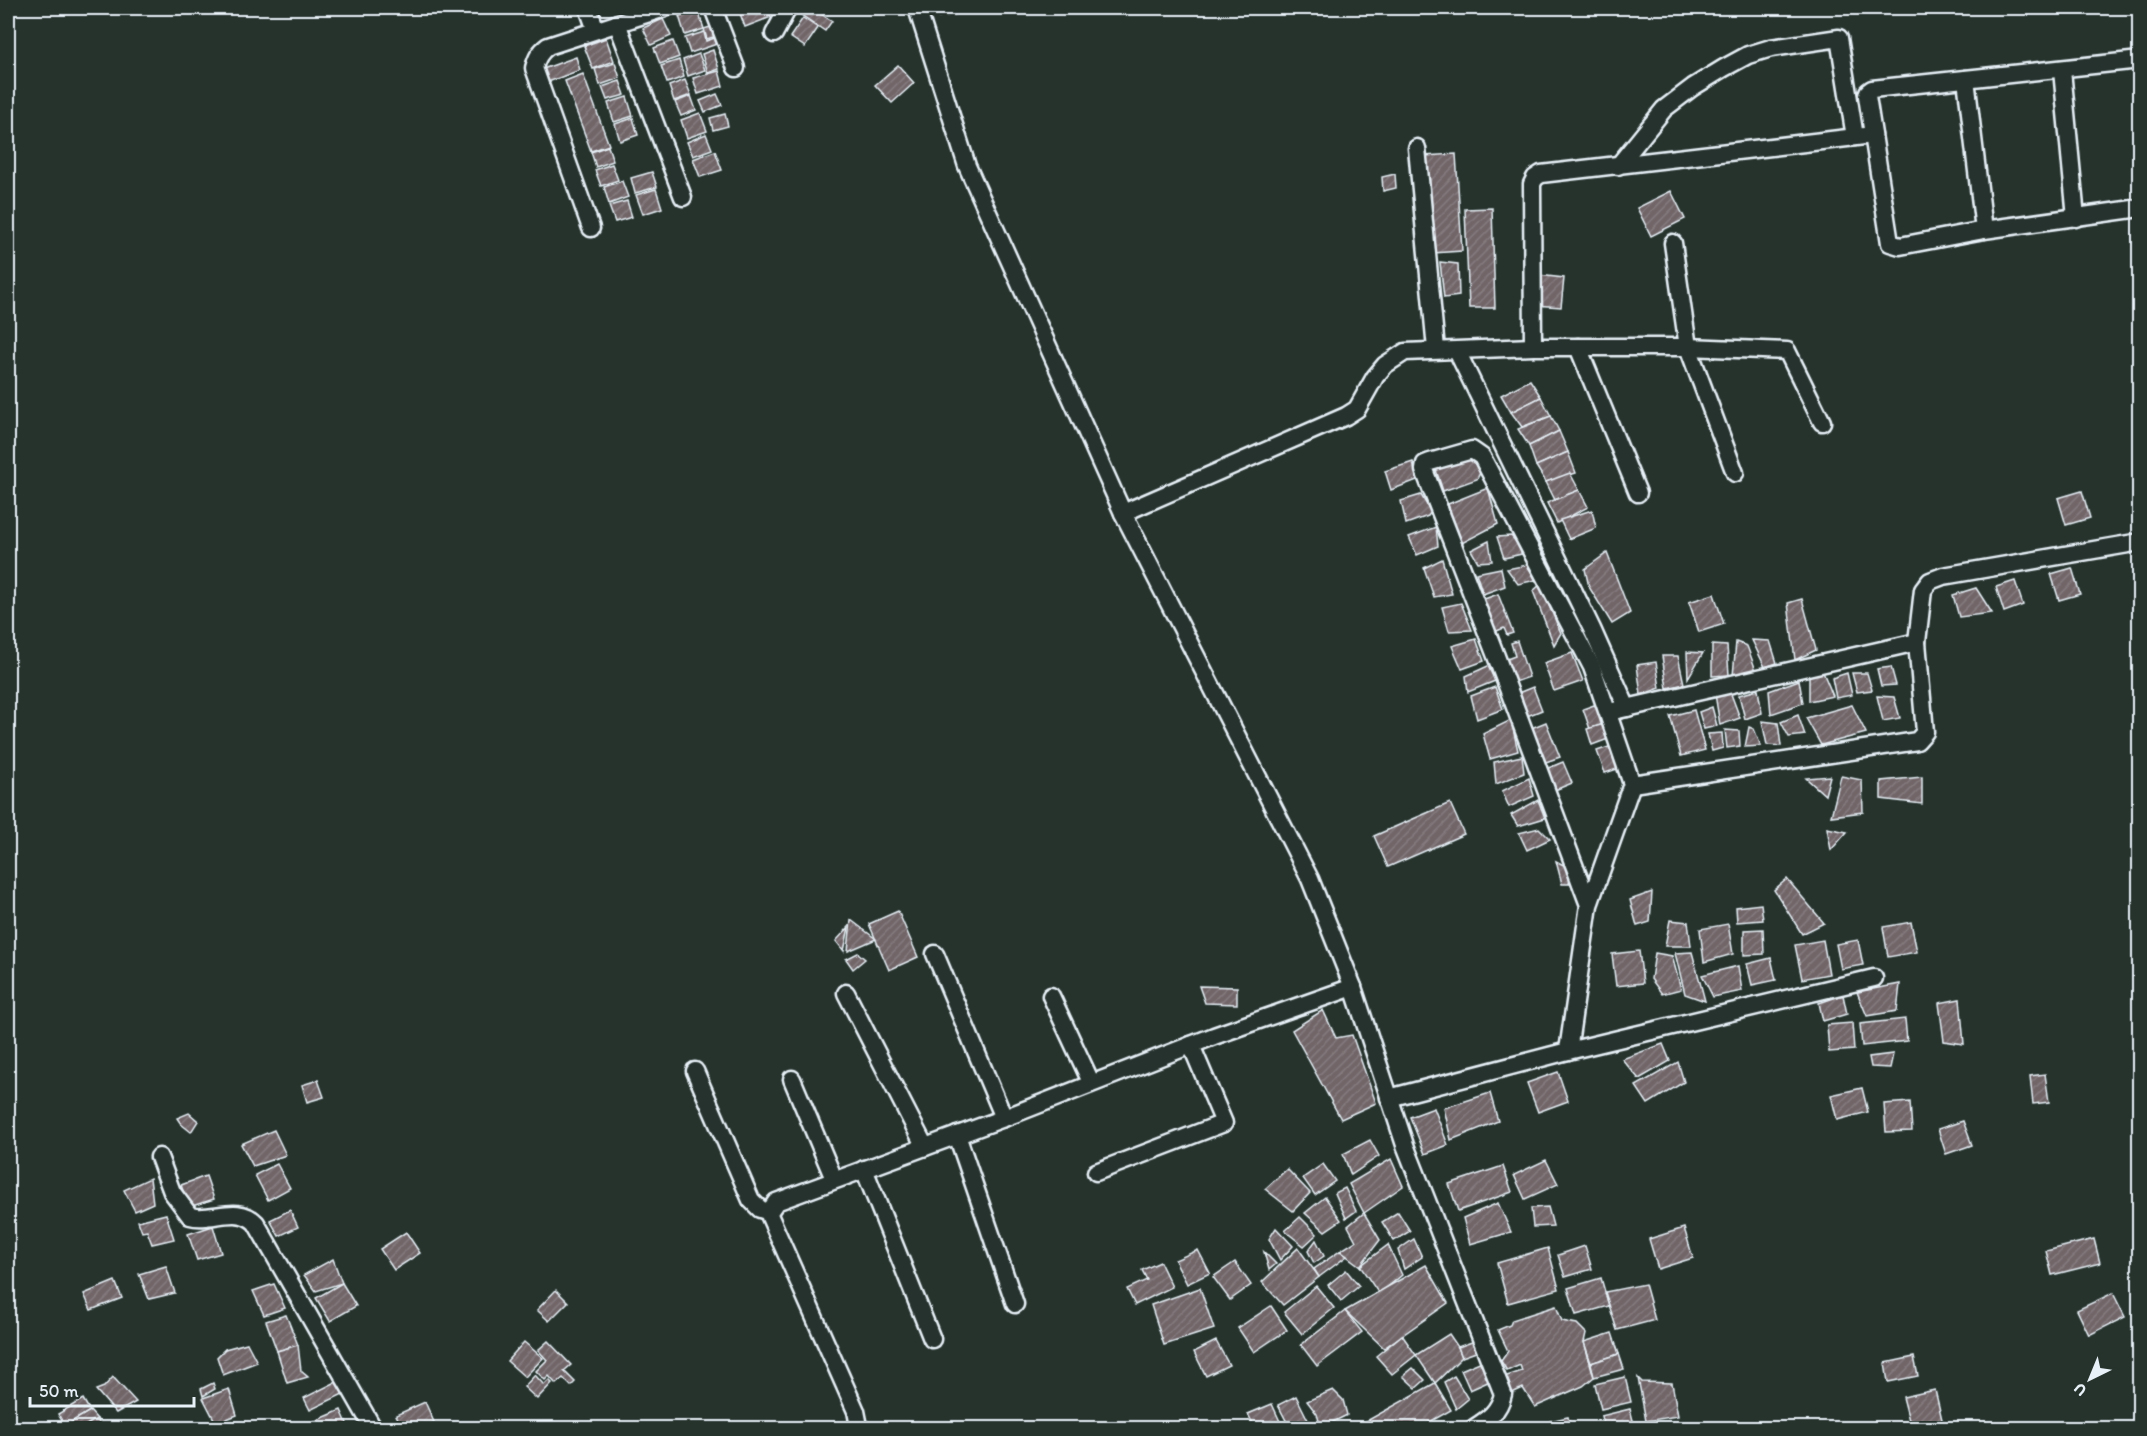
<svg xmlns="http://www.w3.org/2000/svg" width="2147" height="1436" viewBox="0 0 2147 1436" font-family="Itim,sans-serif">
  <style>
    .building { fill: url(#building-hatch); stroke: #e8f1f8; stroke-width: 1.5 }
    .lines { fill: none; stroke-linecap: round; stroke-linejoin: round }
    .street-casing { stroke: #e8f1f8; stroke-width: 21 }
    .street { stroke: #26332d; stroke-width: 16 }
  </style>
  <defs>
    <pattern id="building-hatch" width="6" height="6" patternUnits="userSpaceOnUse" patternTransform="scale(1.5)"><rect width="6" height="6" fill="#716568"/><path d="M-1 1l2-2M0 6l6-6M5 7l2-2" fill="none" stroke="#857c7e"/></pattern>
  </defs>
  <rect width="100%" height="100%" fill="#26332d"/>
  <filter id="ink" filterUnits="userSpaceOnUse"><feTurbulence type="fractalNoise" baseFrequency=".0167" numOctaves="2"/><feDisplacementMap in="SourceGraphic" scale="12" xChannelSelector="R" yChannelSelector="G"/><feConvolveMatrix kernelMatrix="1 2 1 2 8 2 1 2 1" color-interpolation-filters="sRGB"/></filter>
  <g filter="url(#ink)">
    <!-- building -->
    <g class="building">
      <polygon points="738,8 767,8 771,17 745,27"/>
      <polygon points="791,8 812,8 832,21 825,31"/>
      <polygon points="934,8 973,8 974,12 936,17"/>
      <polygon points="698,11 704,29 685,35 679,16"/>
      <polygon points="803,18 818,28 805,47 790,37"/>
      <polygon points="663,19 671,36 651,45 643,28"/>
      <polygon points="720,24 723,34 707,39 704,29"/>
      <polygon points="704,32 706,41 718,37 720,43 690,53 685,38"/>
      <polygon points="606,38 614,61 593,69 584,46"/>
      <polygon points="673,41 679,57 660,64 654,48"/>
      <polygon points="713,50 719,69 708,73 702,54"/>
      <polygon points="699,54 705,70 688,76 683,60"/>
      <polygon points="576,57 580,70 548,82 543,69"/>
      <polygon points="679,60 684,77 667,83 661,66"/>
      <polygon points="615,63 620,78 600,85 595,69"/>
      <polygon points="898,65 914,83 892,103 875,85"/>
      <polygon points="719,71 723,86 698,94 693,78"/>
      <polygon points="583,74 609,145 591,151 565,81"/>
      <polygon points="685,80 691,95 674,101 669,86"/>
      <polygon points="620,81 625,95 607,100 602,87"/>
      <polygon points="717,94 722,105 705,112 700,101"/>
      <polygon points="691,96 696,110 681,116 675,102"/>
      <polygon points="627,97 633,116 614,122 608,103"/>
      <polygon points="700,113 707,131 687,138 681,120"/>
      <polygon points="725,114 728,126 713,130 710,118"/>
      <polygon points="633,118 638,135 620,141 615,124"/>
      <polygon points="706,134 712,149 693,156 687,142"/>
      <polygon points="608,146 613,161 596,167 591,152"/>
      <polygon points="715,151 722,170 700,177 693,159"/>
      <polygon points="1456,154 1462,251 1433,253 1424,156"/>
      <polygon points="612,164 618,180 601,186 595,170"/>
      <polygon points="652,172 657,187 635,193 631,178"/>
      <polygon points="1395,174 1396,188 1383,191 1382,177"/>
      <polygon points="622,181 628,197 609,204 604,187"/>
      <polygon points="656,189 662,208 643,214 636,195"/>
      <polygon points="1671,191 1685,219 1651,236 1637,208"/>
      <polygon points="627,201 632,217 615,222 609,206"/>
      <polygon points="1492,208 1495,308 1469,308 1465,209"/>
      <polygon points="1440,262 1458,264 1459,296 1444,298"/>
      <polygon points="1538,275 1564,278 1561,307 1535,305"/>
      <polygon points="1530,380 1541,397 1511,412 1501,395"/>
      <polygon points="1541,397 1551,416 1522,427 1511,412"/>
      <polygon points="1551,416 1559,431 1529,446 1518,429"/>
      <polygon points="1559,431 1568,452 1536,466 1529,446"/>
      <polygon points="1568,452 1576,473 1546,482 1536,466"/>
      <polygon points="1471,457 1480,473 1477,479 1443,491 1436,470"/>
      <polygon points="1413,462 1417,480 1391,490 1385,471"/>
      <polygon points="1570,473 1579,490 1555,500 1546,482"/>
      <polygon points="1488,488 1498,524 1460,544 1448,504"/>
      <polygon points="1579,490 1588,507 1557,523 1547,503"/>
      <polygon points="2082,491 2090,518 2066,525 2058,498"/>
      <polygon points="1421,495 1431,512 1428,516 1406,524 1401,501"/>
      <polygon points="1592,510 1596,528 1569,539 1560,520"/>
      <polygon points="1436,527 1438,546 1417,555 1409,537"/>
      <polygon points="1511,536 1526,553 1504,558 1497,537"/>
      <polygon points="1489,541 1492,561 1478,562 1471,550"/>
      <polygon points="1607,553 1630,613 1612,624 1589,587 1585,569"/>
      <polygon points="1442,559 1452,594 1434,597 1424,568"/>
      <polygon points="1527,565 1536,580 1518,584 1507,569"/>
      <polygon points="1501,568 1505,586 1483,594 1476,573"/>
      <polygon points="2072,568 2080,594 2059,600 2051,574"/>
      <polygon points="2015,581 2023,605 2004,612 1996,587"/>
      <polygon points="1540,585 1561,633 1554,645 1533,591"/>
      <polygon points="1976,588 1992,613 1959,617 1953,595"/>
      <polygon points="1498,594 1513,633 1507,635 1504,628 1492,633 1479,601"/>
      <polygon points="1714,594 1724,624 1699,632 1689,602"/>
      <polygon points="1802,599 1816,650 1795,660 1788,603"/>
      <polygon points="1461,603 1472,630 1449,631 1442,607"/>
      <polygon points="1476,639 1484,661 1462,669 1452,646"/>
      <polygon points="1752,640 1770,641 1777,663 1765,667"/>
      <polygon points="1517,641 1529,677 1512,683 1504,660 1515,656 1511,643"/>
      <polygon points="1736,642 1747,646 1757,673 1733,676"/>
      <polygon points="1712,645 1727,646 1729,675 1712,676"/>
      <polygon points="1687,652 1703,653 1688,678"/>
      <polygon points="1572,653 1583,681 1554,691 1544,663"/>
      <polygon points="1662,656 1678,656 1684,684 1667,688"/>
      <polygon points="1656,662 1660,688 1641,695 1637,665"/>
      <polygon points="1488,666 1495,681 1468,692 1466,676"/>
      <polygon points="1891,667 1896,685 1881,686 1877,669"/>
      <polygon points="1823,672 1833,696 1809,701 1809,675"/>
      <polygon points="1847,673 1852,695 1836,698 1832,678"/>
      <polygon points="1852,673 1867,673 1872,690 1857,692"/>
      <polygon points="1799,680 1803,703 1771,714 1769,691"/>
      <polygon points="1495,687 1503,709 1477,719 1471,696"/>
      <polygon points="1533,687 1542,710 1527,716 1518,693"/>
      <polygon points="1758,690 1762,713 1745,719 1739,695"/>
      <polygon points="1715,694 1731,694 1740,718 1720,725"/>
      <polygon points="1877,696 1894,697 1900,718 1883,721"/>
      <polygon points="1597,704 1604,724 1590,729 1583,709"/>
      <polygon points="1852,705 1866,733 1821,745 1806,718"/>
      <polygon points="1712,707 1717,726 1704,729 1699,712"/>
      <polygon points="1694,710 1705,750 1681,756 1670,716"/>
      <polygon points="1798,715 1805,735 1789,737 1781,722"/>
      <polygon points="1511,720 1518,751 1490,759 1483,734"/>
      <polygon points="1762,721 1778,723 1781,746 1767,745"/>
      <polygon points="1546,722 1560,757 1543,763 1529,729"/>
      <polygon points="1604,724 1608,739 1592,745 1587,729"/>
      <polygon points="1749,727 1754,729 1761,746 1745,747"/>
      <polygon points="1725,730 1739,731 1740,746 1727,748"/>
      <polygon points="1722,733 1723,748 1712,751 1708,734"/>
      <polygon points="1612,746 1620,768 1605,773 1597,751"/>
      <polygon points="1522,756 1524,773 1496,784 1494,762"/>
      <polygon points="1563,762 1572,783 1555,790 1546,769"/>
      <polygon points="1830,776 1825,795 1806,778"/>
      <polygon points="1841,776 1862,780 1863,812 1831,816"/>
      <polygon points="1922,777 1922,804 1881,799 1881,781"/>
      <polygon points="1529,778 1534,796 1509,807 1502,791"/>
      <polygon points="1538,800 1545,818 1518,826 1511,815"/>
      <polygon points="1450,803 1464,834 1388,867 1374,836"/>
      <polygon points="1539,828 1550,839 1527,850 1519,833"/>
      <polygon points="1827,828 1847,832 1831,850"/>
      <polygon points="1556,861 1571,869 1569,884 1562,884"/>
      <polygon points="1787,879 1824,923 1802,934 1774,890"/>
      <polygon points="1652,892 1650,922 1637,926 1630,900"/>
      <polygon points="1761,904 1763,920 1737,922 1736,907"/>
      <polygon points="898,911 918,957 889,970 869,924"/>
      <polygon points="851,920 876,939 848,951"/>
      <polygon points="1670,920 1688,922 1691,946 1665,946"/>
      <polygon points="1911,922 1917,952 1888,957 1883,927"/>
      <polygon points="1728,924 1733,954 1704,962 1700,929"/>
      <polygon points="849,927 844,951 836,941"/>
      <polygon points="1763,929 1764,954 1744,955 1744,930"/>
      <polygon points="1823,940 1829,974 1802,979 1795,945"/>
      <polygon points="1858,940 1863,965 1841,969 1836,944"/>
      <polygon points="1639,951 1643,983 1616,986 1612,954"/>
      <polygon points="1692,952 1705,1001 1685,994 1675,953"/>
      <polygon points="858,953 865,959 853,969 846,959"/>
      <polygon points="1655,953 1672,956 1681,989 1662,994 1651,979"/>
      <polygon points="1771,958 1776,980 1752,985 1747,964"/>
      <polygon points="1738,966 1742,991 1713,997 1702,975"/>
      <polygon points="1900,984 1897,1011 1867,1016 1857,992"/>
      <polygon points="1199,986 1237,987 1237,1004 1205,1003"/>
      <polygon points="1843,995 1847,1014 1823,1021 1819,1003"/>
      <polygon points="1960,999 1964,1044 1944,1041 1939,1003"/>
      <polygon points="1323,1010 1336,1038 1352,1035 1376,1103 1341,1119 1292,1030"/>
      <polygon points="1905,1019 1907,1041 1862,1046 1860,1024"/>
      <polygon points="1852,1023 1854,1050 1829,1052 1827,1025"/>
      <polygon points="1663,1044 1670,1061 1639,1079 1622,1059"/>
      <polygon points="1893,1054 1890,1068 1871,1067 1869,1057"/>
      <polygon points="1678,1062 1684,1082 1648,1104 1636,1086"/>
      <polygon points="1558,1072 1568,1101 1538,1112 1527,1083"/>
      <polygon points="2045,1074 2049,1102 2033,1104 2030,1076"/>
      <polygon points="318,1080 324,1097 307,1102 302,1085"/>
      <polygon points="1862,1088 1868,1112 1837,1120 1831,1095"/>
      <polygon points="1490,1093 1498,1121 1451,1140 1444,1108"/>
      <polygon points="1910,1102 1912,1131 1886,1132 1884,1104"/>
      <polygon points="1434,1108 1448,1145 1425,1154 1410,1117"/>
      <polygon points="189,1113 198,1121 191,1132 181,1124 177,1118"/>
      <polygon points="1963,1121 1972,1145 1946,1154 1938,1129"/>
      <polygon points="274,1130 286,1155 253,1166 241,1144"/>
      <polygon points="1370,1140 1379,1156 1351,1175 1343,1154"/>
      <polygon points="1391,1159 1403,1186 1364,1213 1349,1184"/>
      <polygon points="1546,1160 1558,1184 1525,1199 1514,1175"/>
      <polygon points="277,1164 290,1188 268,1200 255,1175"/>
      <polygon points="1323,1164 1335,1181 1315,1195 1303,1178"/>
      <polygon points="1503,1166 1512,1192 1458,1211 1449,1184"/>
      <polygon points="1287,1169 1310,1193 1293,1211 1265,1189"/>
      <polygon points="206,1176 214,1199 189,1207 181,1185"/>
      <polygon points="150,1178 153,1203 135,1211 124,1190"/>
      <polygon points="1345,1188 1356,1211 1346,1218 1335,1193"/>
      <polygon points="1325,1197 1341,1220 1325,1231 1305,1213"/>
      <polygon points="1498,1203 1511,1232 1470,1244 1463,1218"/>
      <polygon points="1548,1207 1553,1226 1533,1227 1531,1208"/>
      <polygon points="290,1210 298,1227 279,1236 270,1220"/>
      <polygon points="1398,1212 1410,1231 1394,1241 1382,1222"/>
      <polygon points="1364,1213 1380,1240 1360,1266 1340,1251 1356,1241 1348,1226"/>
      <polygon points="166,1214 174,1239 152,1244 147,1231 142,1232 138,1221"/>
      <polygon points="1300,1217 1317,1234 1304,1246 1285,1231"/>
      <polygon points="213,1226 221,1253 197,1260 188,1234"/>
      <polygon points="1276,1228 1293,1246 1280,1260 1269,1239"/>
      <polygon points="1684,1228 1693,1258 1658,1269 1649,1239"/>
      <polygon points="406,1232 420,1253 394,1270 380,1249"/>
      <polygon points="1414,1239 1422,1257 1404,1269 1398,1250"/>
      <polygon points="2094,1239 2100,1263 2052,1275 2046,1251"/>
      <polygon points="1316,1240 1324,1256 1314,1263 1308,1251"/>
      <polygon points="1388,1245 1402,1275 1379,1294 1360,1266"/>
      <polygon points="1585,1246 1592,1269 1565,1277 1558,1255"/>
      <polygon points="1298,1248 1319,1277 1283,1305 1262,1282"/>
      <polygon points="1548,1248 1559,1289 1508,1303 1497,1263"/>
      <polygon points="1198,1250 1210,1273 1187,1284 1175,1260"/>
      <polygon points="1340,1251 1347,1256 1319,1277 1314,1269"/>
      <polygon points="1264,1252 1276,1264 1269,1270"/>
      <polygon points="333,1259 342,1283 316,1291 304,1275"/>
      <polygon points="1160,1262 1172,1287 1135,1305 1127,1289 1147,1280 1142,1270"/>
      <polygon points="1235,1262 1251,1285 1230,1300 1213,1277"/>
      <polygon points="1426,1265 1448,1303 1384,1348 1345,1311"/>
      <polygon points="166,1266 175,1293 149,1299 139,1274"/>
      <polygon points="1346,1270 1359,1286 1341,1301 1328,1285"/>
      <polygon points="1601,1278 1609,1306 1576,1315 1568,1288"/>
      <polygon points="115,1281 122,1298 91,1310 84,1294"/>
      <polygon points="342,1283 356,1306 330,1321 316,1298"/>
      <polygon points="274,1284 285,1308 264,1315 253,1291"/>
      <polygon points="1645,1284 1655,1320 1617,1330 1605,1292"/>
      <polygon points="1316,1286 1334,1308 1302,1334 1284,1312"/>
      <polygon points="1200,1288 1214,1329 1164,1345 1151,1305"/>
      <polygon points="556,1290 568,1302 549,1321 537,1310"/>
      <polygon points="2113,1293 2125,1317 2089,1335 2077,1310"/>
      <polygon points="1271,1306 1287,1330 1254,1352 1238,1328"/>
      <polygon points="1556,1306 1562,1321 1577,1324 1586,1333 1584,1342 1594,1377 1583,1386 1535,1407 1523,1388 1510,1394 1504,1377 1522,1371 1520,1365 1507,1371 1501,1361 1508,1351 1498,1330 1510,1325 1512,1320"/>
      <polygon points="1345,1311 1362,1332 1317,1366 1301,1345"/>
      <polygon points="286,1315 298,1345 277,1351 266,1321"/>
      <polygon points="1612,1333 1619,1354 1591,1363 1584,1342"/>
      <polygon points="1449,1334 1458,1347 1462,1357 1435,1383 1416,1355"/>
      <polygon points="1402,1335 1416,1355 1392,1374 1376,1356"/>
      <polygon points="548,1341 571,1365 564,1371 575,1382 571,1386 563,1378 556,1384 549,1376 545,1380 536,1371 547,1360 538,1350"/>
      <polygon points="1216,1341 1229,1365 1206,1376 1194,1352"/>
      <polygon points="524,1342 543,1358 525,1377 507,1361"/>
      <polygon points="1472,1342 1476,1352 1462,1357 1458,1347"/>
      <polygon points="247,1343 257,1362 223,1375 217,1357 225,1349"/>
      <polygon points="298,1345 301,1371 308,1377 287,1383 277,1351"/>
      <polygon points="1619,1354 1624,1369 1594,1377 1591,1363"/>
      <polygon points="1914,1357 1918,1376 1888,1382 1885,1363"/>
      <polygon points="1482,1361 1490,1381 1470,1390 1461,1370"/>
      <polygon points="1413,1368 1425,1380 1416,1388 1403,1376"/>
      <polygon points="535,1375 544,1385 549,1380 552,1383 537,1399 524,1387"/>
      <polygon points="1454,1376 1468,1399 1456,1409 1444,1382"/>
      <polygon points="113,1377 136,1402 116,1413 96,1390 104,1387"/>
      <polygon points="1625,1377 1631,1402 1601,1409 1595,1384"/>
      <polygon points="1638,1378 1642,1382 1672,1383 1678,1416 1646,1421"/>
      <polygon points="336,1382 343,1394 310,1410 304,1398"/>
      <polygon points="213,1383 215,1389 203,1396 201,1389"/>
      <polygon points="1435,1383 1451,1410 1419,1428 1354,1428"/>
      <polygon points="229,1389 237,1415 216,1423 203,1398"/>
      <polygon points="1333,1390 1343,1400 1347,1415 1321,1428 1317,1414 1307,1401"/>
      <polygon points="1935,1390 1944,1428 1911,1428 1903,1397"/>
      <polygon points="1296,1396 1312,1428 1290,1428 1278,1405"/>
      <polygon points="83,1399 90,1411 65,1426 58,1414"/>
      <polygon points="425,1402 434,1422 420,1428 403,1428 396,1415"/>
      <polygon points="1272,1404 1283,1428 1255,1428 1248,1414"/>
      <polygon points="1630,1409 1635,1428 1604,1428 1601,1416"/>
      <polygon points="341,1410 349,1428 299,1428"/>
      <polygon points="90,1411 97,1419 81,1428 68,1428 65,1426"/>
      <polygon points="1568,1417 1571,1428 1552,1428 1550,1421"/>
      <polygon points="97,1419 102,1428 81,1428"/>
      <polygon points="1685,1424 1686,1428 1661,1428"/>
    </g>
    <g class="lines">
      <!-- street casing -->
      <g class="street-casing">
        <g id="street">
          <polyline points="588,8 596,30"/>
          <polyline points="713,8 736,68"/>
          <path d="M917,8l50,158 156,347 187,366 43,108 52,158 98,249c-4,18 -15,25 -29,34"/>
          <polyline points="617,23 683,197"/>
          <polyline points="774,34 788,8"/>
          <polyline points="2140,60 1872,89 1868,92 1867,96 1890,243 1900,246 1984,230 2140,208"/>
          <polyline points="2062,70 2076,218"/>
          <polyline points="1966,79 1984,230"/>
          <polyline points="1417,148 1436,349"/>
          <polyline points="1618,166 1664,109 1693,87 1724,68 1748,55 1771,48 1839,38 1855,137"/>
          <path d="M591,228l-57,-160c3,-11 6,-16 14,-22l117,-38"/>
          <polyline points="1673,243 1688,347 1735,473"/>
          <polyline points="1533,347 1532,184 1535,178 1541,174 1873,135"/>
          <polyline points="1578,347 1638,493"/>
          <polyline points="1457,351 1592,629 1627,708"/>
          <polyline points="1123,513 1346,416 1357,409 1375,377 1385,365 1405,352 1533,347 1688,347 1787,351 1822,422"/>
          <polyline points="1917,642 1923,590 1930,581 1943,576 2140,542"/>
          <polyline points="1609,712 1917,642 1925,732 1917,741 1632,784"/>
          <polyline points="935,954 1004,1118"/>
          <polyline points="846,993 925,1147"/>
          <polyline points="1051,996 1091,1082"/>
          <polyline points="1568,1051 1589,905 1632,784 1592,667 1482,457 1472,450 1430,462 1425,464 1424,470 1496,656 1589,905"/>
          <polyline points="695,1071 751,1200 760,1209 769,1212"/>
          <polyline points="792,1079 834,1179"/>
          <polyline points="1389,1098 1568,1051 1874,978"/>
          <polyline points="957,1135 1015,1304"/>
          <path d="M159,1157l13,35 18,24c21,6 48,-12 66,7l117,205"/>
          <polyline points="864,1169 932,1339"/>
          <polyline points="1096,1172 1224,1123 1191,1045"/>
          <polyline points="855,1428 858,1421 856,1411 770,1217 769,1212 776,1202 1004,1118 1214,1036 1353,987"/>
        </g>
      </g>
      <!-- street -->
      <use href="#street" class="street"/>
    </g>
  </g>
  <!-- margin -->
  <rect width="2147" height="1436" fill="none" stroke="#26332d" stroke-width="30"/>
  <rect x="15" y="15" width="2117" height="1406" fill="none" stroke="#e8f1f8" stroke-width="2" filter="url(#ink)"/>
  <!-- north arrow -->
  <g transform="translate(2090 1379) rotate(223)" stroke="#26332d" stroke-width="4.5" paint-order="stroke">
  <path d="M0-4.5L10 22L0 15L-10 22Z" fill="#e8f1f8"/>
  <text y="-9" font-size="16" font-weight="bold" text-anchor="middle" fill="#e8f1f8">U</text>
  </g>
  <!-- scale -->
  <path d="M30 1397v9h164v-9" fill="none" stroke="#e8f1f8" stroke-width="3"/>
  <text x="39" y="1397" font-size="18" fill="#e8f1f8" stroke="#26332d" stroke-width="4.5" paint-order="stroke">50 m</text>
</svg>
